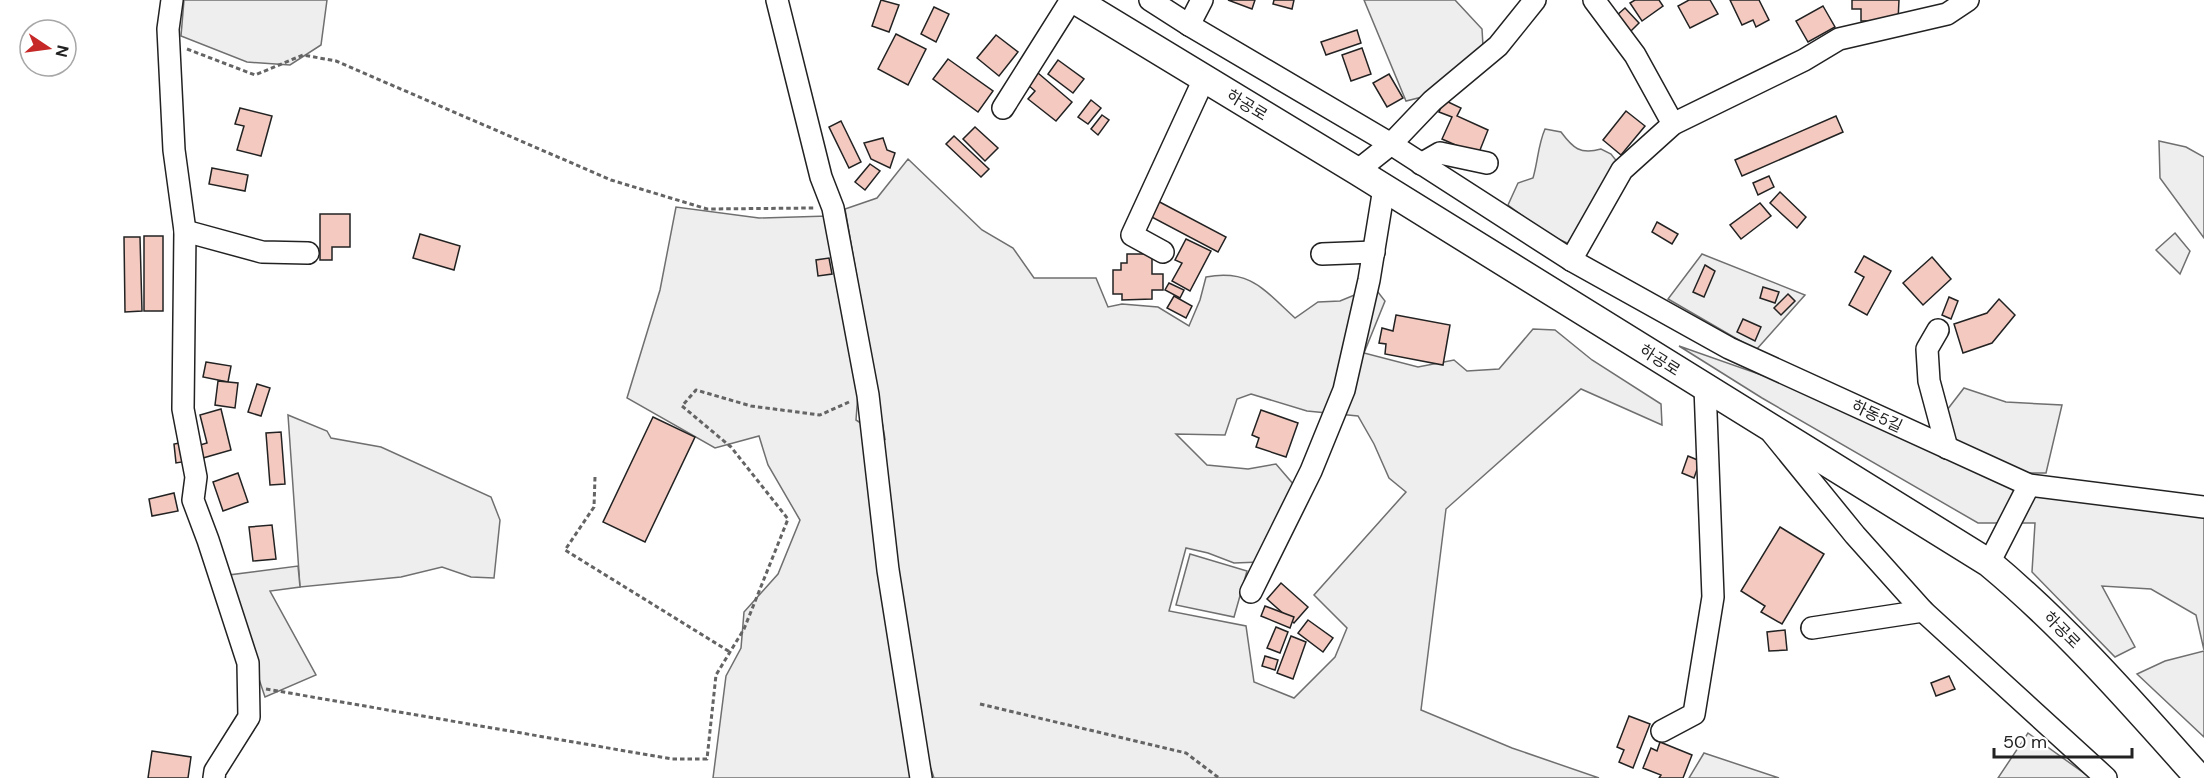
<svg xmlns="http://www.w3.org/2000/svg" width="2204" height="778" viewBox="0 0 2204 778" font-family="'DM Sans','Noto Sans KR',sans-serif">
  <style>
    .green { fill: #eee; stroke: #6f6f6f; stroke-width: 1.5; fill-rule: evenodd }
    .parking { fill: #ededed; stroke: #6f6f6f; stroke-width: 1.5 }
    .building { fill: #f3c9c0; stroke: #222; stroke-width: 1.5 }
    .lines { fill: none; stroke-linecap: round; stroke-linejoin: round }
    .minor-casing { stroke: #222; stroke-width: 24 }
    .major-casing { stroke: #222; stroke-width: 30 }
    .path { stroke: #646464; stroke-width: 3; stroke-dasharray: 4.5 3; stroke-linecap: butt }
    .minor { stroke: #fff; stroke-width: 21 }
    .major { stroke: #fff; stroke-width: 27 }
    .labels { text-anchor: middle; dominant-baseline: central; stroke-width: 4.5; stroke-linejoin: round; paint-order: stroke }
    .street-label { font-size: 16px; fill: #222; stroke: #fff }
  </style>
  <rect width="100%" height="100%" fill="#fff"/>
  <!-- green -->
  <g class="green">
    <polygon points="184,0 327,0 321,45 290,65 247,62 181,36"/>
    <polygon points="1364,0 1455,0 1482,29 1483,46 1422,97 1406,101"/>
    <path d="M1545,129l16,3c12,16 19,23 40,17l10,5 8,10 -47,81 -26,-11 -38,-29 10,-22 15,-5c5,-17 5,-33 12,-49z"/>
    <polygon points="2159,141 2186,147 2204,157 2204,238 2160,178"/>
    <path d="M908,159l74,71 31,18 21,30h62l12,29 14,-3 36,3 31,19 11,-26 6,-23c45,-8 58,13 89,41l23,-16 22,-1 34,-14 11,14 -21,52 54,14 36,-7 13,11 32,-2 34,-40 22,1 37,30 69,44 1,21 -81,-36 -135,120 -25,201 91,38 87,30h-665l-3,-9 -18,5v4h-200l13,-102 15,-28 3,-36 34,-38 22,-54 -32,-55 -9,-29 -44,12 -88,-50 33,-108 16,-83 83,11 69,-2 30,177 -2,27 29,19 -40,-230 32,-11zM1251,394l56,17 51,5 16,28 15,34 17,14 -92,103 33,33 -12,29 -41,41 -40,-16 -8,-56 -77,-15 17,-63 22,5 26,10 26,-1 34,-77 -18,-21 -28,5 -41,-4 -31,-31 49,1 12,-36z"/>
    <polygon points="2175,233 2190,251 2180,274 2156,250"/>
    <polygon points="1702,254 1805,295 1756,350 1668,299"/>
    <polygon points="1679,346 1807,391 2017,489 2204,515 2204,650 2196,615 2151,589 2102,586 2135,647 2115,657 2032,572 2035,523 1978,523 1762,398"/>
    <polygon points="1964,388 2006,402 2062,405 2046,473 2023,473 1930,432"/>
    <polygon points="288,415 327,431 331,438 381,447 491,497 500,520 494,578 471,577 442,567 401,577 300,587"/>
    <polygon points="2204,651 2204,737 2137,674 2165,661"/>
    <polygon points="2028,733 2088,776 2090,778 1998,778"/>
    <polygon points="1704,753 1779,778 1689,778"/>
  </g>
  <!-- parking -->
  <g class="parking">
    <polygon points="1190,554 1247,571 1234,617 1176,605"/>
    <polygon points="298,566 300,587 270,591 316,675 265,697 238,616 229,575"/>
  </g>
  <!-- building -->
  <g class="building">
    <polygon points="881,0 899,5 889,32 872,26"/>
    <polygon points="1228,0 1255,0 1252,9"/>
    <polygon points="1274,0 1294,0 1292,9 1273,4"/>
    <polygon points="1635,0 1659,0 1663,6 1642,21 1630,3"/>
    <polygon points="1689,0 1710,0 1718,14 1690,28 1678,6"/>
    <polygon points="1730,0 1759,0 1769,20 1756,27 1753,20 1742,25"/>
    <polygon points="1852,0 1899,0 1898,21 1861,21 1861,9 1852,9"/>
    <polygon points="1823,6 1835,27 1808,42 1796,21"/>
    <polygon points="934,7 949,14 936,42 921,34"/>
    <polygon points="1625,8 1639,23 1630,32 1616,16"/>
    <polygon points="1357,30 1361,43 1326,55 1321,42"/>
    <polygon points="896,34 926,49 908,85 878,69"/>
    <polygon points="996,35 1018,52 999,76 977,58"/>
    <polygon points="1362,48 1371,74 1351,81 1342,55"/>
    <polygon points="948,59 993,91 978,112 933,79"/>
    <polygon points="1058,60 1084,79 1073,93 1048,74"/>
    <polygon points="1038,73 1072,102 1056,121 1028,99 1035,91 1028,85"/>
    <polygon points="1389,74 1403,98 1387,107 1373,83"/>
    <polygon points="1091,100 1101,108 1088,124 1078,117"/>
    <polygon points="1444,100 1461,108 1457,116 1488,130 1478,155 1442,139 1452,117 1439,112"/>
    <polygon points="240,108 272,116 261,156 237,150 244,126 235,124"/>
    <polygon points="1626,111 1645,126 1621,155 1603,140"/>
    <polygon points="1102,115 1109,120 1098,135 1091,129"/>
    <polygon points="1836,116 1843,132 1742,176 1735,160"/>
    <polygon points="841,121 861,162 849,168 829,127"/>
    <polygon points="975,127 998,148 985,161 963,139"/>
    <polygon points="954,136 989,169 981,177 946,144"/>
    <polygon points="883,138 887,150 895,153 890,168 871,159 864,143"/>
    <polygon points="870,164 880,171 865,190 855,182"/>
    <polygon points="212,168 248,175 245,191 209,184"/>
    <polygon points="1769,176 1774,187 1758,195 1753,183"/>
    <polygon points="1780,192 1806,217 1797,228 1770,203"/>
    <polygon points="1154,199 1226,237 1218,252 1146,214"/>
    <polygon points="1760,203 1771,216 1741,239 1730,225"/>
    <polygon points="320,214 350,214 350,247 332,247 332,260 320,260"/>
    <polygon points="1657,222 1678,234 1672,244 1652,232"/>
    <polygon points="420,234 460,246 454,270 413,258"/>
    <rect x="144" y="236" width="19" height="75"/>
    <polygon points="124,237 140,237 142,311 125,312"/>
    <polygon points="1186,239 1211,251 1190,291 1172,281 1182,263 1175,260"/>
    <polygon points="1127,254 1152,254 1152,274 1163,274 1163,290 1152,290 1152,299 1122,300 1122,294 1113,294 1113,270 1121,270 1121,263 1127,263"/>
    <polygon points="1864,256 1891,271 1867,315 1849,305 1864,277 1855,272"/>
    <polygon points="1932,257 1951,279 1923,305 1903,283"/>
    <polygon points="829,258 832,274 818,276 816,260"/>
    <polygon points="1705,265 1715,271 1704,297 1693,292"/>
    <polygon points="1169,283 1184,290 1180,298 1165,290"/>
    <polygon points="1763,287 1779,292 1775,303 1760,298"/>
    <polygon points="1788,294 1795,301 1781,315 1774,308"/>
    <polygon points="1174,296 1192,306 1186,318 1167,308"/>
    <polygon points="1949,297 1958,301 1951,319 1942,315"/>
    <polygon points="1999,299 2015,315 1992,343 1963,353 1954,324 1987,313"/>
    <polygon points="1396,315 1450,325 1443,365 1385,354 1386,344 1379,343 1382,328 1393,331"/>
    <polygon points="1743,319 1761,327 1755,341 1737,332"/>
    <polygon points="206,362 231,366 228,382 203,377"/>
    <polygon points="218,381 238,383 235,408 215,405"/>
    <polygon points="257,384 270,388 261,416 248,412"/>
    <polygon points="221,409 231,450 203,458 200,445 207,443 200,415"/>
    <polygon points="1261,410 1298,423 1286,457 1256,447 1259,438 1252,435"/>
    <polygon points="653,417 695,437 645,542 603,522"/>
    <polygon points="281,432 285,484 270,485 266,433"/>
    <polygon points="185,442 188,461 176,463 174,444"/>
    <polygon points="1688,456 1700,461 1694,478 1682,473"/>
    <polygon points="238,473 248,502 223,511 213,482"/>
    <polygon points="174,493 178,511 152,516 149,499"/>
    <polygon points="272,525 276,559 253,561 249,527"/>
    <polygon points="1780,527 1824,554 1782,624 1761,612 1765,606 1741,591"/>
    <polygon points="1281,583 1308,607 1294,623 1267,599"/>
    <polygon points="1265,606 1294,617 1290,628 1261,616"/>
    <polygon points="1308,620 1333,638 1323,652 1298,633"/>
    <polygon points="1276,627 1288,632 1280,653 1267,648"/>
    <polygon points="1785,630 1787,650 1769,651 1767,632"/>
    <polygon points="1291,636 1306,642 1293,679 1277,673"/>
    <polygon points="1265,656 1278,660 1275,670 1262,666"/>
    <polygon points="1949,676 1955,689 1936,696 1931,683"/>
    <polygon points="1629,716 1650,724 1633,768 1619,762 1624,750 1617,747"/>
    <polygon points="1660,742 1692,755 1683,778 1659,778 1661,775 1643,768 1651,748 1657,751"/>
    <polygon points="152,751 191,757 188,778 148,778"/>
  </g>
  <g class="lines">
    <!-- minor casing -->
    <g class="minor-casing">
      <g id="minor">
        <polyline points="172,0 168,29 174,150 185,231 183,409 196,477 193,500 208,540 248,663 249,717 215,771 214,778"/>
        <polyline points="777,0 821,177 833,208 868,395 888,570 921,778"/>
        <polyline points="1150,0 1189,25 1391,144 1571,260 1729,348 2029,485 2204,507"/>
        <polyline points="1594,0 1635,55 1673,124"/>
        <polyline points="1189,25 1202,0"/>
        <polyline points="1003,108 1071,0"/>
        <polyline points="1421,164 1440,153 1487,163"/>
        <polyline points="1357,171 1391,144 1432,101 1498,46 1535,0"/>
        <polyline points="185,231 262,252 308,253"/>
        <polyline points="1163,252 1132,235 1204,79"/>
        <polyline points="1322,254 1374,252"/>
        <polyline points="1571,260 1622,170 1673,124 1804,60 1839,39 1947,14 1968,0"/>
        <polyline points="1938,330 1927,349 1929,381 1947,448"/>
        <polyline points="1772,433 1855,535 1923,611 2106,778"/>
        <polyline points="1989,563 2029,485"/>
        <polyline points="1251,592 1311,471 1344,390 1369,280 1384,188"/>
        <polyline points="1812,628 1923,611"/>
        <polyline points="1662,731 1694,714 1713,597 1705,387"/>
      </g>
    </g>
    <!-- major casing -->
    <g class="major-casing">
      <path id="major" d="M1075,0l282,171 632,392c77,64 143,140 210,215"/>
    </g>
    <!-- path -->
    <g class="path">
      <polyline points="187,49 255,75 303,55 336,61 611,180 707,209 814,208"/>
      <polyline points="595,477 594,507 565,550 730,652"/>
      <polyline points="266,689 672,759 707,759 716,675 744,629 788,519 731,447 682,406 696,390 751,406 820,415 849,402"/>
      <polyline points="980,704 1186,753 1219,778"/>
    </g>
    <!-- minor -->
    <use href="#minor" class="minor"/>
    <!-- major -->
    <use href="#major" class="major"/>
  </g>
  <g class="labels">
    <!-- street labels -->
    <g class="street-label">
      <text transform="translate(1247 105) rotate(31)">하공로</text>
      <text transform="translate(1660 360) rotate(32)">하공로</text>
      <text transform="translate(1877 416) rotate(25)">하동5길</text>
      <text transform="translate(2062 630) rotate(45)">하공로</text>
    </g>
  </g>
  <!-- north arrow -->
  <g transform="translate(48 48) rotate(103)"><circle r="28" fill="#ffffff" stroke="#a7a7a7" stroke-width="1.5"/>
  <path d="M0-4.5L10 22L0 15L-10 22Z" fill="#c62828"/>
  <text y="-9" font-size="16" font-weight="bold" text-anchor="middle" fill="#222222">N</text>
  </g>
  <!-- scale -->
  <path d="M1994 748v9h138v-9" fill="none" stroke="#222222" stroke-width="3"/>
  <text x="2003" y="748" font-size="18" fill="#222222" stroke="#ffffff" stroke-width="4.5" paint-order="stroke">50 m</text>
</svg>
